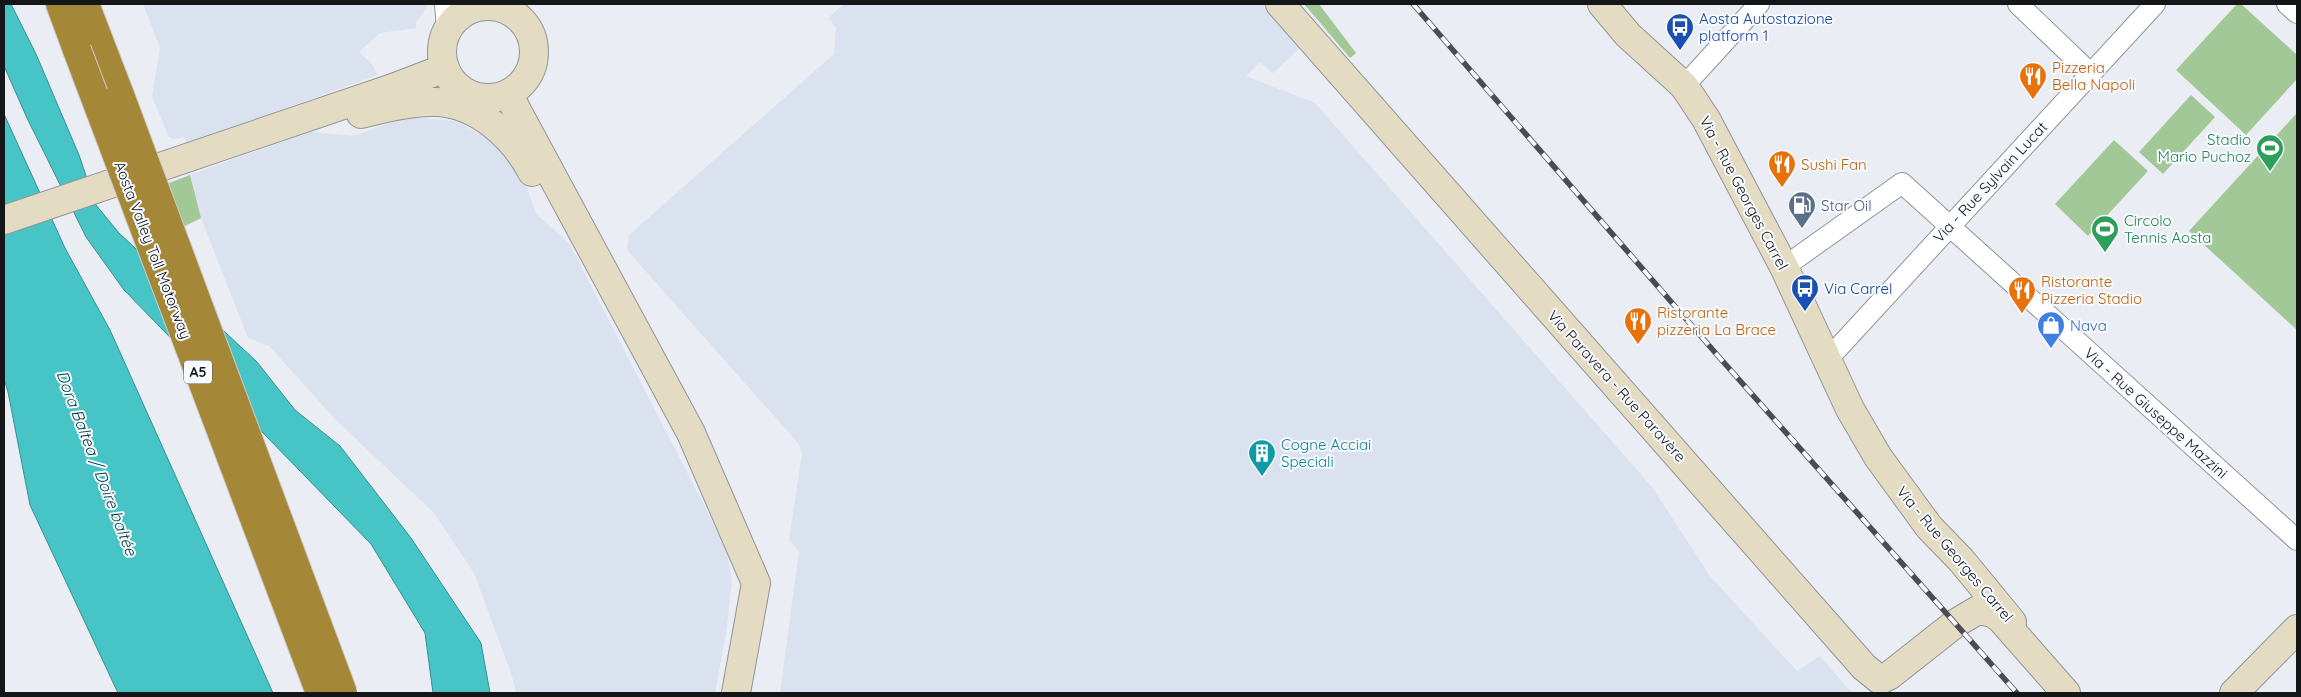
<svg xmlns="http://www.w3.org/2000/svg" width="2301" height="697" viewBox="0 0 2301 697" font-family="Quicksand,sans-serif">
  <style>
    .built { fill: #dbe2ef }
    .green { fill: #a1c896 }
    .water { fill: #46c4c6; stroke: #379092 }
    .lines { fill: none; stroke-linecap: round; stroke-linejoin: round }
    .street-casing { stroke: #91949a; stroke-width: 22 }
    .secondary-casing { stroke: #91949a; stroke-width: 30 }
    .highway-casing { stroke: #ccc; stroke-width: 30 }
    .street { stroke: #fff; stroke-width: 20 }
    .secondary { stroke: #e4dbc3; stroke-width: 28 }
    .highway { stroke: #a48737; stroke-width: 28 }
    .rail-casing { stroke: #4b4c4f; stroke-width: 5.5 }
    .rail { stroke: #f7faff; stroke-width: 4; stroke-dasharray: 11; stroke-linecap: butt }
    .highway-bridge-casing { stroke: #ccc; stroke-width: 30; stroke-linecap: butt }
    .highway-bridge { stroke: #a48737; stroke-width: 28 }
    .labels { text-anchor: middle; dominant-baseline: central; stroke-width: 4; stroke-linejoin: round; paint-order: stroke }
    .shield { fill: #f7faff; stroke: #595a5d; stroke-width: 1 }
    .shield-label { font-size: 14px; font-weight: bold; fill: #151618 }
    .transit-label { font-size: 15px; fill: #164399; stroke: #f7faff; text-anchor: start }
    .food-label { font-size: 15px; fill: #c56008; stroke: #f7faff; text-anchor: start }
    .leisure-label { font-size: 15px; fill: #27864d; stroke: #f7faff; text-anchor: end }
    .street-label { font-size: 15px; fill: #151618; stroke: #f7faff }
    .service-label { font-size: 15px; fill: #4e5e75; stroke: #f7faff; text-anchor: start }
    .shop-label { font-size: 15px; fill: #366cbe; stroke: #f7faff; text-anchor: start }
    .culture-label { font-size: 15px; fill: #0d838f; stroke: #f7faff; text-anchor: start }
    .water-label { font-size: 16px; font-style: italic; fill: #003d3e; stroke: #f7faff }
  </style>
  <rect width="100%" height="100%" fill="#eaedf3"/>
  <!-- built -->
  <g class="built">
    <polygon points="143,4 429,4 416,23 416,28 380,33 359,52 372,64 378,75 187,143 184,137 174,139 169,137 152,97 160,48"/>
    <polygon points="844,4 1263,4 1300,48 1273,73 1260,62 1246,76 1315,103 1652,487 1710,576 1797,671 1820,656 1852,693 780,693 799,551 789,540 802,453 798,443 627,250 629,235 834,54 836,27 828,18"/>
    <polygon points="406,117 456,121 498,144 524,179 536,214 569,243 726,548 732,581 726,634 715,693 516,693 512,676 474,573 434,513 336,420 269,346 248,338 201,218 190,175 310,132 354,136"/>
  </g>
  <!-- green -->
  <g class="green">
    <polygon points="1304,4 1319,4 1356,53 1350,58"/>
    <polygon points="2237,4 2241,4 2297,55 2297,79 2246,135 2176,70"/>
    <polygon points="2191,95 2215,117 2163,174 2139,152"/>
    <polygon points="2297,113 2297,330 2189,231"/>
    <polygon points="2114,140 2148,171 2088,236 2055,204"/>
    <polygon points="190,175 201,218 183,227 169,183"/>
  </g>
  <!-- water -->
  <g class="water">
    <polygon points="4,4 11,4 36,54 79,155 96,205 119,233 257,362 295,410 340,446 411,538 481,643 490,693 433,693 425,633 371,544 124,290 86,237 27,118 4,66"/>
    <polygon points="4,114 65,248 110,330 273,693 118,693 30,505 8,392 4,379"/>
  </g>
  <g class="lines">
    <!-- street casing -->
    <g class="street-casing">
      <g id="street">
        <polyline points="445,4 447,30"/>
        <polyline points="459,4 466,11"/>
        <polyline points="497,4 498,7"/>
        <polyline points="2018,4 2090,73"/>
        <polyline points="2287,4 2297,13"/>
        <polyline points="1684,86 1759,4"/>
        <polyline points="1784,267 1902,183 2297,540"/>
        <polyline points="1827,360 2155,4"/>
      </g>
    </g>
    <!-- secondary casing -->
    <g class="secondary-casing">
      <g id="secondary">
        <polyline points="1280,4 1864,667 1880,680 1890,675 1956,623 1978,610 1993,613 2001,619 2066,693"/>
        <polyline points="1602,4 1628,35 1684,86 1706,119 1784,267 1850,409 1878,457 1929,527 1961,560 2012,622"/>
        <circle cx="488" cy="52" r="46"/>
        <polyline points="508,94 691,433 756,583 736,693"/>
        <path d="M361,114c24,-6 51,-13 76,-12 41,2 77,35 95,70"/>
        <polyline points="4,220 390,89 445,68"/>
        <polyline points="2234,693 2297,629"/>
      </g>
    </g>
    <!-- highway casing -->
    <g class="highway-casing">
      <g id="highway">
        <polyline points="60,4 77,50"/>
        <polyline points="85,4 120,95"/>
      </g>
    </g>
    <!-- street -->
    <use href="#street" class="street"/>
    <!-- secondary -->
    <use href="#secondary" class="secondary"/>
    <!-- highway -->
    <use href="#highway" class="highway"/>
    <!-- rail casing -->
    <g class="rail-casing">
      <polyline id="rail" points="1413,4 1719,357 2017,693"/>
    </g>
    <!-- rail -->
    <use href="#rail" class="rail"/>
    <!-- highway-bridge casing -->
    <g class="highway-bridge-casing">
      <g id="highway-bridge">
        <polyline points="77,50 320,693"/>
        <polyline points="120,95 343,693"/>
      </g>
    </g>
    <!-- highway-bridge -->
    <use href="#highway-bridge" class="highway-bridge"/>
  </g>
  <!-- icons -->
  <defs>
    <g id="bus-pin" transform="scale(1.4375)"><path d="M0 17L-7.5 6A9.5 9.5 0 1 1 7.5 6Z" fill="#1a4fb4" stroke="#f7faff"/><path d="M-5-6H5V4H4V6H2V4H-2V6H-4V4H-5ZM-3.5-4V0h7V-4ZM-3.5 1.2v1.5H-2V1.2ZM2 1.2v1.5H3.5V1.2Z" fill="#fff"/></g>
    <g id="restaurant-pin" transform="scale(1.4375)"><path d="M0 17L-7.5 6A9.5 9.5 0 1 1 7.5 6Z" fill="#e8710a" stroke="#f7faff"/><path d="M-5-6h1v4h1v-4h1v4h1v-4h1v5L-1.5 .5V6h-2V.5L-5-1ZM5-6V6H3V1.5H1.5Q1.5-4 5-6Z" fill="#fff"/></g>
    <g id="stadium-pin" transform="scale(1.4375)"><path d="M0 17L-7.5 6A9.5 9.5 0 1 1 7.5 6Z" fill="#2e9e5b" stroke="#f7faff"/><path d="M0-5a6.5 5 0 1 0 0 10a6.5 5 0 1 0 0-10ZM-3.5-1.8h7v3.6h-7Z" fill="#fff"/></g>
    <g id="fuel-pin" transform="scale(1.4375)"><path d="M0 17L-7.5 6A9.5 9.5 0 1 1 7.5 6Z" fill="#5c6f8a" stroke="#f7faff"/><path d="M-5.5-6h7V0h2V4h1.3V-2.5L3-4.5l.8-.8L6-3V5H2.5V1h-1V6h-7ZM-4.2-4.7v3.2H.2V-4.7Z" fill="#fff"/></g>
    <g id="shop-pin" transform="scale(1.4375)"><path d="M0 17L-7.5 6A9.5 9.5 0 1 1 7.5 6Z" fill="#3f7fe0" stroke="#f7faff"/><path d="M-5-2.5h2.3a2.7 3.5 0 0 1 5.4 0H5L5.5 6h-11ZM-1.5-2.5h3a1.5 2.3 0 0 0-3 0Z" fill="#fff"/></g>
    <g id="building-pin" transform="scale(1.4375)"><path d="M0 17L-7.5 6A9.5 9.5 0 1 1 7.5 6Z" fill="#0f9aa8" stroke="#f7faff"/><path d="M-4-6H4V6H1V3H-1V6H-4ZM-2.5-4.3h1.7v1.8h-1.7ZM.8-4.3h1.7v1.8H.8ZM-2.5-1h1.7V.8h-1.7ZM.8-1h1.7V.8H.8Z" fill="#fff"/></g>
  </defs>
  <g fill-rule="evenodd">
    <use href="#bus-pin" x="1680" y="27"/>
    <use href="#restaurant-pin" x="2033" y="76"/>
    <use href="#stadium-pin" x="2270" y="148"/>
    <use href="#restaurant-pin" x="1782" y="164"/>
    <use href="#fuel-pin" x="1802" y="205"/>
    <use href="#stadium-pin" x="2105" y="229"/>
    <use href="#bus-pin" x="1805" y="288"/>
    <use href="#restaurant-pin" x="2022" y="290"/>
    <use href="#restaurant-pin" x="1638" y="321"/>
    <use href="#shop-pin" x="2051" y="325"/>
    <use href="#building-pin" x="1262" y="453"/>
  </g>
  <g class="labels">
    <!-- shield labels -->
    <rect class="shield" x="184" y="360.5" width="28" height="23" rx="4"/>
    <g class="shield-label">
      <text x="198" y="372">A5</text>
    </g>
    <!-- transit labels -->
    <g class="transit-label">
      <text x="1699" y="18">Aosta Autostazione<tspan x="1699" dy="17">platform 1</tspan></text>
      <text x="1824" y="288">Via Carrel</text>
    </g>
    <!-- food labels -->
    <g class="food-label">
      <text x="2052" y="67">Pizzeria<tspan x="2052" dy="17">Bella Napoli</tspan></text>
      <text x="1801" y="164">Sushi Fan</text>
      <text x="2041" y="281">Ristorante<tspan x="2041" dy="17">Pizzeria Stadio</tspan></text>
      <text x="1657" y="312">Ristorante<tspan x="1657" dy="17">pizzeria La Brace</tspan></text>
    </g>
    <!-- leisure labels -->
    <g class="leisure-label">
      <text x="2251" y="139">Stadio<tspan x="2251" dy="17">Mario Puchoz</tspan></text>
      <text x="2124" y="220" text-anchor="start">Circolo<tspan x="2124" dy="17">Tennis Aosta</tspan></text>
    </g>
    <!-- street labels -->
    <g class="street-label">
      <text transform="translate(1990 182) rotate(-47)">Via - Rue Sylvain Lucat</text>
      <text transform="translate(1744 193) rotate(62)">Via - Rue Georges Carrel</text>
      <text transform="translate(153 250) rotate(69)">Aosta Valley Toll Motorway</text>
      <text transform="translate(1617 386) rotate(48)">Via Paravera - Rue Paravère</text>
      <text transform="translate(2156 413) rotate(42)">Via - Rue Giuseppe Mazzini</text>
      <text transform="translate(1955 554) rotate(50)">Via - Rue Georges Carrel</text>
    </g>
    <!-- service labels -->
    <g class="service-label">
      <text x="1821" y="205">Star Oil</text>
    </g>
    <!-- shop labels -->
    <g class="shop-label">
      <text x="2070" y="325">Nava</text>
    </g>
    <!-- culture labels -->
    <g class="culture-label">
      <text x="1281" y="444">Cogne Acciai<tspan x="1281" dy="17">Speciali</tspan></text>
    </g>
    <!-- water labels -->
    <g class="water-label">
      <text transform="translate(97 463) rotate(69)">Dora Baltea / Doire baltée</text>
    </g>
  </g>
  <!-- border -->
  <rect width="2301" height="697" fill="none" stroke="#151618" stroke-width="10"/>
</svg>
